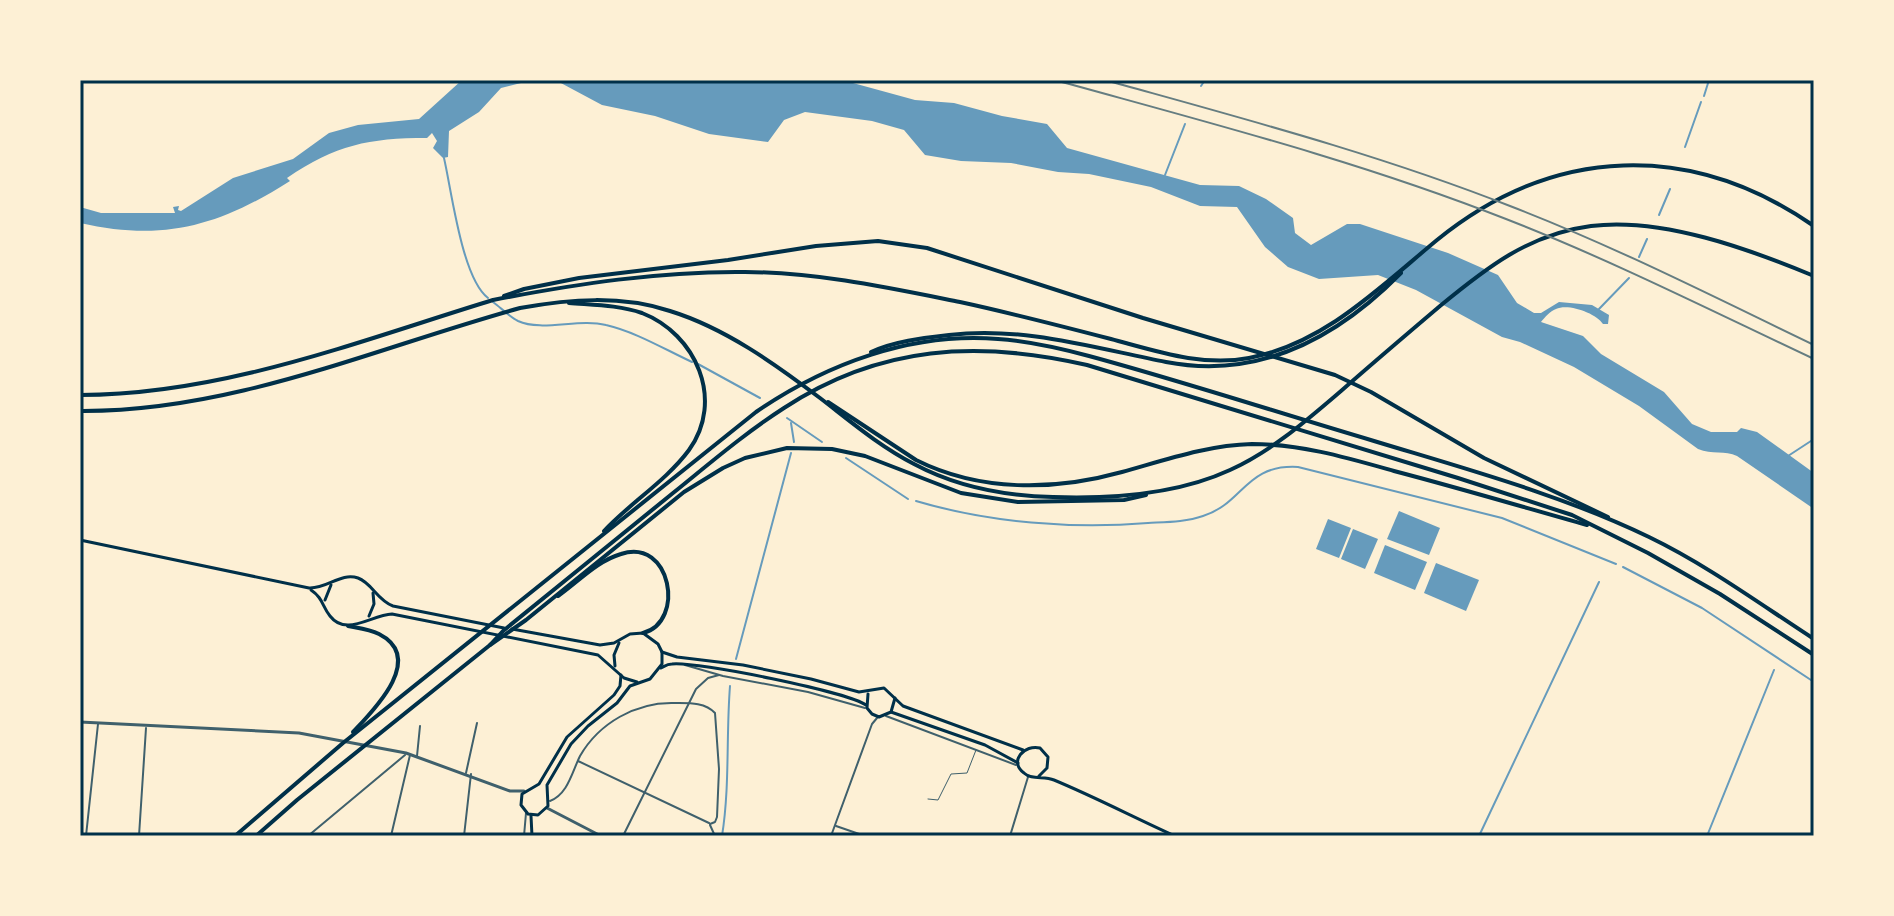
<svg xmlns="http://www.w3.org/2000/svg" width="1894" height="916" viewBox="0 0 1894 916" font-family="Montserrat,sans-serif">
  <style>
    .water { fill: #669bbc }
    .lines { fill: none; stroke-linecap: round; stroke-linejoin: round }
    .stream { stroke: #669bbc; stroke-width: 2 }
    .service { stroke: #3f606c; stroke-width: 1 }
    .pedestrian { stroke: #3f606c; stroke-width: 2 }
    .minor { stroke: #3f606c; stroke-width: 2 }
    .tertiary { stroke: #3f606c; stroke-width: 3 }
    .secondary { stroke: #003049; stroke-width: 3 }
    .motorway { stroke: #003049; stroke-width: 4 }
    .rail { stroke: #657d81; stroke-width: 2 }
    .neatline { fill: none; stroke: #003049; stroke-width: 3 }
  </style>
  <rect width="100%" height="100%" fill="#fdf0d5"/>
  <!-- water -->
  <g class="water">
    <path d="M462,80h293l13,2 74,-2 73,20 39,3 48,13 45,8 20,24 133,37 39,1 27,13 27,19 2,15 16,12 36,-21h13l88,29 50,22 19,28 17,10h7l18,-11 33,3 17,10 -1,9h-5c-7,-11 -35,-21 -47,-15 -6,2 -11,8 -15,13l42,14 18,18 63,38 28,32 19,8h26l4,-4 16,4 57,41v36l-77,-53c-12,-6 -25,-1 -39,-7l-59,-43 -65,-39 -54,-25 -18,-5 -86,-47 -38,-15 -59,4 -31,-12 -23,-20 -28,-40 -37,-1 -49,-19 -62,-13 -31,-2 -47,-9 -50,-2 -36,-6 -21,-25 -32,-9 -67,-9 -21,8 -16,22 -59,-8 -54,-18 -53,-11 -43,-23 -10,-1 -24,1 -24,6 -22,24 -30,19 -1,26 -5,1 -10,-10 4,-7 -5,-8 -5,5c-59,0 -91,7 -140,40l3,3c-71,45 -126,61 -210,42v-16l21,6h74l-2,-6 6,-1 -1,4 3,1 52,-33 60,-19 36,-26 29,-8 61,-6z"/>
    <polygon points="1399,511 1440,528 1429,555 1387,539"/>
    <polygon points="1328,519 1351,528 1339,558 1316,549"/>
    <polygon points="1353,529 1378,539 1365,569 1341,559"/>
    <polygon points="1385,545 1427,562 1415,590 1374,573"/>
    <polygon points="1436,563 1479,580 1466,611 1424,593"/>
  </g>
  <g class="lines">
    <!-- stream -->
    <g class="stream">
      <polyline points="1201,86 1205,80"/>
      <polyline points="1704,96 1709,80"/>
      <polyline points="1685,147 1701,102"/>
      <path d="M444,158c8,35 18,120 44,140"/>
      <polyline points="1165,175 1185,124"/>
      <polyline points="1659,215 1670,189"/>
      <polyline points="1639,257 1647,239"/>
      <path d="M493,302c8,6 17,15 25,19 24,11 61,-3 88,4 30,7 58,24 86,37"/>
      <polyline points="1599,309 1629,278"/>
      <polyline points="698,364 760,398"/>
      <polyline points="787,418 822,442"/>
      <polyline points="791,423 794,442"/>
      <polyline points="1788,456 1814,439"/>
      <polyline points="846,458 908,499"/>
      <path d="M916,501c74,22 156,28 232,22 18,-1 38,-1 55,-7 41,-13 42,-52 95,-49l204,51 114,46"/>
      <polyline points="1623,567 1702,608 1814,682"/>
      <polyline points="736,659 791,453"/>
      <path d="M722,836c8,-50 4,-100 8,-150"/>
      <polyline points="1479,836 1599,582"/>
      <polyline points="1707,836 1774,670"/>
    </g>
    <!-- service -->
    <polyline class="service" points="928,799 938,800 951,774 967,773 976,750"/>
    <!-- pedestrian -->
    <polyline class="pedestrian" points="876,834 883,836"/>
    <!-- minor -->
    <g class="minor">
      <polyline points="685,665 723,676 808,692 865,708"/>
      <polyline points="886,716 1016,765"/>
      <polyline points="417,756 420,726"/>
      <polyline points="578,761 709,823"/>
      <polyline points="466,773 477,723"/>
      <path d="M550,801c18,-7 22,-29 30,-45 19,-33 56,-54 94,-53 15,0 31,-1 41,10l4,56 -2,48 -2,5 -5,2"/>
      <polyline points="710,825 715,836"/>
      <polyline points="836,826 865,836"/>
      <polyline points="86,836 98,724"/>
      <polyline points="139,836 146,728"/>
      <polyline points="308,836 405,755"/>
      <polyline points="391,836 410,755"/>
      <polyline points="464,836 471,774"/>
      <polyline points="524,836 526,813"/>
      <polyline points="623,836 696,689 708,678 719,675"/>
      <polyline points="831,836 872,724 877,718"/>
      <polyline points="1010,836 1028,777"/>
    </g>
    <!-- tertiary -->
    <g class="tertiary">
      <polyline points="80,722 299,733 406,753 510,791 524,791"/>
      <polyline points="547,808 601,836"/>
    </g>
    <!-- secondary -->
    <g class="secondary">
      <path d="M80,540l229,48c18,1 32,-16 49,-10 14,5 19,22 35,28l111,22"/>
      <path d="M311,590c12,8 11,16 19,26 16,21 41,-1 62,-2l206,41 26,23 13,4"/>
      <polyline points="325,600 331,585"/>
      <polyline points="369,616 374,604 373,593"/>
      <polyline points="512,629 600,645 614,643 630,634 643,633 658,644 662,652 662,664 650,679 630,686 617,703 588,726 571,744 547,785 548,806 538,815 528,814 521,805 522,794 539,784 567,737 614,695 620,686 621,675"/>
      <polyline points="662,652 677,657 743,665 811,679 859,692 884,688 903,706 1023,750"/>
      <polyline points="615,666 614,655 619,643"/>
      <path d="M661,668c4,-2 6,-4 11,-4 24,-3 176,28 194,41"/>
      <polyline points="868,694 867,708 872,714 879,717 891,712 895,698"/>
      <polyline points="891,712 985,745 1018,763"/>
      <path d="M1039,776l8,-8 1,-11 -8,-9c-15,-4 -32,13 -16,25 7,7 20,3 30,7 41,17 81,38 121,56"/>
      <polyline points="531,816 532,836"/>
    </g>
    <!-- motorway -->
    <g class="motorway">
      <polyline points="504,296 524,289 579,278 728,260 816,246 878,241 927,248 1143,318 1335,375 1371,392 1484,458 1608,517"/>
      <path d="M569,303c24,2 50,2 73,10 54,21 83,87 47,137 -23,31 -59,53 -85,81"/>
      <path d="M871,352c24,-11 52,-14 78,-17 74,-9 145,13 217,27 93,18 171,-24 235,-89"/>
      <path d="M80,395c142,0 279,-54 413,-95 83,-16 167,-29 252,-28 71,0 145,16 215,30 51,11 101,24 151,37 45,12 91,28 138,19 75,-14 131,-71 188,-118 117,-95 254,-99 377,-14"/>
      <path d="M828,402l88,58c64,32 138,31 206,12 43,-12 86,-27 130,-28 49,0 96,14 142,27 65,17 129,36 193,54"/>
      <path d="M80,411c153,1 295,-63 440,-103 50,-9 101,-13 150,3 55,17 105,53 150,87 30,23 59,48 94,66 43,23 91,32 139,33 59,2 123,-2 177,-27 42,-19 77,-50 111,-79 33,-29 66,-57 99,-85 46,-38 89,-72 151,-80 71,-9 158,23 223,50"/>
      <path d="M558,596c20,-14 39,-35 63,-42 50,-17 65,68 22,79"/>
      <path d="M348,626c10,2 21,3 31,8 47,24 -5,76 -26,98"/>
      <path d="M490,645l13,-14c57,-46 113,-92 170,-138 36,-29 72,-60 111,-85 96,-63 194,-68 303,-43l371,113 114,37 76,38 72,41 94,61"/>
      <path d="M235,836l108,-93 413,-331c70,-48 155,-80 242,-73 31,2 61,9 91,17 96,26 190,57 285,85 92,28 188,54 275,96 58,28 111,67 165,102"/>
      <polyline points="256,836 297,800 490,645 526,620 684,492 723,468 745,458 787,448 832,449 865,456 961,493 1018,502 1124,500 1146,495"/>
    </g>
    <!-- rail -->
    <g class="rail">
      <path d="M1055,80c151,42 304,81 451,139 105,41 206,92 308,140"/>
      <path d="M1105,80c136,38 273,74 405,126 104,40 204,91 304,139"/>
    </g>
  </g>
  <!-- border -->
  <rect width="1894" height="916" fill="none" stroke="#fdf0d5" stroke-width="164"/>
  <rect x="82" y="82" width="1730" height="752" class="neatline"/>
</svg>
